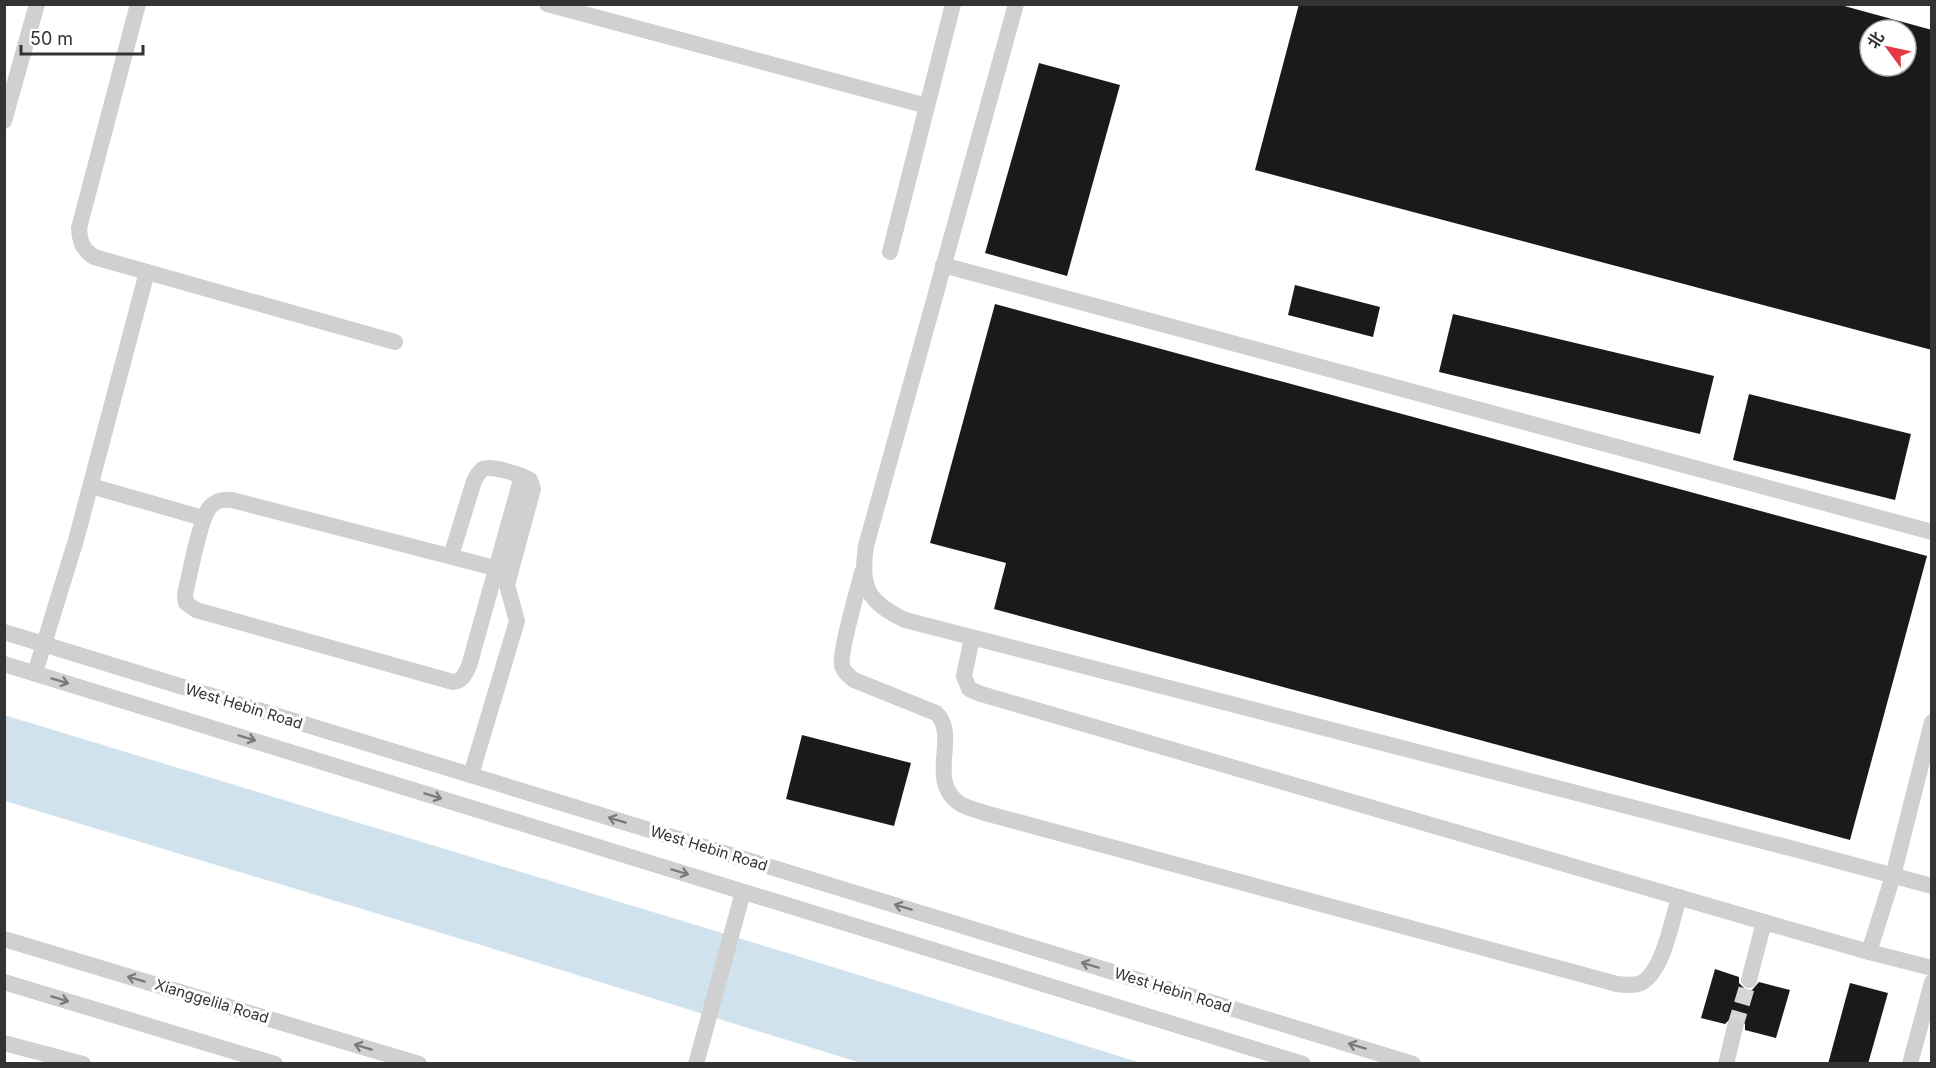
<svg xmlns="http://www.w3.org/2000/svg" width="1936" height="1068" viewBox="0 0 1936 1068" font-family="Inter,'Noto Sans SC',sans-serif">
  <style>
    .water { fill: #cfe2ee }
    .building { fill: #1a1a1a; fill-rule: evenodd }
    .lines { fill: none; stroke-linecap: round; stroke-linejoin: round }
    .minor-tunnel { stroke: #d6d6d6; stroke-width: 16; stroke-dasharray: 16 8; stroke-linecap: butt }
    .minor { stroke: #d0d0d0; stroke-width: 16 }
    .oneway { stroke: #7a7a7a }
    .labels { text-anchor: middle; dominant-baseline: central; stroke-width: 6; stroke-linejoin: round; paint-order: stroke }
    .street-label { font-size: 15px; fill: #333; stroke: #fff }
  </style>
  <rect width="100%" height="100%" fill="#fff"/>
  <!-- water -->
  <polygon class="water" points="4,715 791,954 1141,1063 861,1063 471,942 5,801"/>
  <!-- building -->
  <g class="building">
    <path d="M1299,4h538l95,26v320l-677,-180zM1870,30h36v36h-36z"/>
    <polygon points="1039,63 1120,85 1067,276 985,253"/>
    <polygon points="1295,285 1380,307 1373,337 1288,315"/>
    <polygon points="995,304 1927,556 1850,840 994,609 1006,563 930,543"/>
    <polygon points="1453,314 1714,376 1700,434 1439,372"/>
    <polygon points="1749,394 1911,434 1895,500 1733,460"/>
    <polygon points="802,735 911,763 894,826 786,799"/>
    <polygon points="1715,969 1739,977 1739,983 1746,990 1752,990 1759,982 1790,990 1776,1038 1745,1030 1745,1024 1738,1017 1732,1017 1725,1024 1701,1018"/>
    <polygon points="1850,983 1888,993 1868,1064 1828,1064"/>
  </g>
  <g class="lines">
    <!-- minor-tunnel -->
    <polyline class="minor-tunnel" points="1735,1027 1749,980"/>
    <!-- minor -->
    <g class="minor">
      <path d="M138,4l-59,224c1,14 3,21 15,29l301,85"/>
      <polyline points="547,4 927,106"/>
      <path d="M1016,4l-150,542c-6,42 1,55 39,74l889,229 138,37"/>
      <polyline points="4,121 37,4"/>
      <polyline points="890,252 953,4"/>
      <polyline points="943,265 1932,532"/>
      <polyline points="91,486 203,518"/>
      <path d="M451,556l23,-75c2,-4 5,-9 9,-12 8,-4 40,6 47,11l3,9 -26,96 10,36 -46,154"/>
      <path d="M495,568l-263,-68c-9,-1 -16,0 -22,7 -10,11 -21,70 -25,88l1,8 10,7 257,72c10,-1 12,-8 16,-16l53,-190"/>
      <path d="M862,572c-4,17 -23,81 -20,94 2,6 7,10 12,14l82,33c24,22 -10,67 23,90 7,5 18,7 26,10l632,171c8,1 16,2 24,-1 22,-11 31,-63 38,-86"/>
      <polyline points="4,632 1413,1064"/>
      <polyline points="972,638 964,676 969,689 981,694 1764,922"/>
      <polyline points="4,664 1303,1064"/>
      <polyline points="35,673 76,540 147,272"/>
      <polyline points="4,939 419,1064"/>
      <polyline points="1869,952 1932,968"/>
      <polyline points="1749,980 1764,922 1869,952 1893,876 1932,722"/>
      <polyline points="4,982 275,1064"/>
      <polyline points="4,1043 83,1064"/>
      <polyline points="696,1064 743,892"/>
      <polyline points="1726,1064 1735,1027"/>
      <polyline points="1910,1064 1932,982"/>
    </g>
  </g>
  <!-- one-way arrows -->
  <defs><path id="oneway-shaft" d="M-6 0H5M1.5-3L5.5 0L1.5 3" fill="none" stroke-width="1.6" stroke-linecap="round" stroke-linejoin="round" transform="scale(1.5)"/></defs>
  <g class="oneway">
    <use href="#oneway-shaft" transform="translate(60 681) rotate(17)"/>
    <use href="#oneway-shaft" transform="translate(247 738) rotate(17)"/>
    <use href="#oneway-shaft" transform="translate(433 796) rotate(17)"/>
    <use href="#oneway-shaft" transform="translate(617 820) rotate(-163)"/>
    <use href="#oneway-shaft" transform="translate(680 872) rotate(17)"/>
    <use href="#oneway-shaft" transform="translate(903 907) rotate(-163)"/>
    <use href="#oneway-shaft" transform="translate(1090 965) rotate(-163)"/>
    <use href="#oneway-shaft" transform="translate(136 979) rotate(-163)"/>
    <use href="#oneway-shaft" transform="translate(60 999) rotate(17)"/>
    <use href="#oneway-shaft" transform="translate(1357 1046) rotate(-163)"/>
    <use href="#oneway-shaft" transform="translate(363 1047) rotate(-163)"/>
  </g>
  <g class="labels">
    <!-- street labels -->
    <g class="street-label">
      <text transform="translate(244 706) rotate(17)">West Hebin Road</text>
      <text transform="translate(709 848) rotate(17)">West Hebin Road</text>
      <text transform="translate(1173 990) rotate(17)">West Hebin Road</text>
      <text transform="translate(212 1001) rotate(17)">Xianggelila Road</text>
    </g>
  </g>
  <!-- border -->
  <rect width="1936" height="1068" fill="none" stroke="#333333" stroke-width="12"/>
  <!-- north arrow -->
  <g transform="translate(1888 48) rotate(303)"><circle r="28" fill="#ffffff" stroke="#adadad" stroke-width="1.5"/>
  <path d="M0-4.5L10 22L0 15L-10 22Z" fill="#e63946"/>
  <text y="-9" font-size="16" font-weight="bold" text-anchor="middle" fill="#333333">北</text>
  </g>
  <!-- scale -->
  <path d="M21 45v9h122v-9" fill="none" stroke="#333333" stroke-width="3"/>
  <text x="30" y="45" font-size="18" fill="#333333" stroke="#ffffff" stroke-width="4.5" paint-order="stroke">50 m</text>
</svg>
